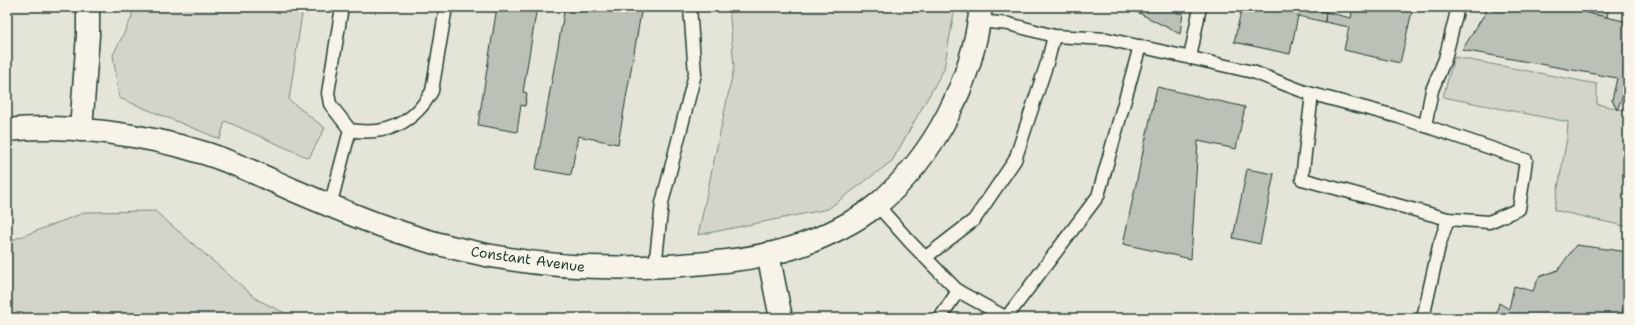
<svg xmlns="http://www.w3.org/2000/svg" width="1635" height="325" viewBox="0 0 1635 325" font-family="'Shantell Sans',sans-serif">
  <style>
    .built { fill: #e5e4d9 }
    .green { fill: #d3d5ca; stroke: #79897f }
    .building { fill: #bbc1b6; stroke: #1f3d34 }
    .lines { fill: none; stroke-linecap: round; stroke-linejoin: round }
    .service-casing { stroke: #1f3d34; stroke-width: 15 }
    .minor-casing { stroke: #1f3d34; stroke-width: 25 }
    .service { stroke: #f7f3e8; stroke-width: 12 }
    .minor { stroke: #f7f3e8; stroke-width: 22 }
    .labels { text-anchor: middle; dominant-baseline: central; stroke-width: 3; stroke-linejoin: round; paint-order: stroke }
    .street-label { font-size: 14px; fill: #1f3d34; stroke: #f7f3e8 }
  </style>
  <rect width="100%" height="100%" fill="#f7f3e8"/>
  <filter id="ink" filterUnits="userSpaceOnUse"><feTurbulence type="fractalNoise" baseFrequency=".025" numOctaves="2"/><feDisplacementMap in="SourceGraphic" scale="8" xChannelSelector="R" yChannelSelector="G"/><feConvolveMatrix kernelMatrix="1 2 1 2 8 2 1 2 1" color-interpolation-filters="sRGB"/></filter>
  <g filter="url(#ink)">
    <!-- built -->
    <rect class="built" x="7" y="7" width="1621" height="311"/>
    <!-- green -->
    <g class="green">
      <polygon points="132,7 303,7 289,100 325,128 309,158 225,121 220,139 119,98 113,55 132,17"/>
      <polygon points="729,7 955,7 944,69 892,161 828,209 698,235 734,67"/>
      <polygon points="1454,57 1597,84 1597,104 1628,111 1628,227 1554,210 1567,138 1568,122 1443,97"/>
      <polygon points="155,211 258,300 296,318 7,318 7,242 86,212"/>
    </g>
    <!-- building -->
    <g class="building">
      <polygon points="497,7 537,7 523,92 527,93 525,106 521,105 517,132 478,125"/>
      <polygon points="565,7 642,7 618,144 578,136 571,175 536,169"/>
      <polygon points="1127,7 1178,7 1177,13 1183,13 1180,34"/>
      <polygon points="1242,7 1304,7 1326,12 1325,22 1298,16 1290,54 1234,42"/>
      <polygon points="1353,7 1413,7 1400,63 1344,50 1349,27 1325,22 1326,12 1351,18"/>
      <polygon points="1489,7 1563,7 1628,22 1628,83 1617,110 1612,100 1617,78 1462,50"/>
      <polygon points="1587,7 1609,7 1607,17 1587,13"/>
      <polygon points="1157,87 1245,107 1236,149 1198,141 1191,259 1123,244"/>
      <polygon points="1247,169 1274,174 1260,244 1233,238"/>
      <polygon points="1576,245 1628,252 1628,297 1619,318 1495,318 1499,303 1509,309 1514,286 1533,291 1539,277 1558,270"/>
    </g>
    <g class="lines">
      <!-- service casing -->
      <g class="service-casing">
        <g id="service">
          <path d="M342,7l-14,86 2,11 20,26c35,6 64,-6 82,-39l14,-84"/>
          <polyline points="979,21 1009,24 1054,36 1107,39 1253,72 1305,92 1399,117 1526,160 1519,209 1489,222 1448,219 1302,179 1312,94"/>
          <polyline points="1190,58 1200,7"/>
          <polyline points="1425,126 1432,90 1445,59 1458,7"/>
          <polyline points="877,205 911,243 958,291 1007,318"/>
          <polyline points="330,206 350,130"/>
          <polyline points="926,257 974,220 1015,160 1048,60 1054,36"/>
          <polyline points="655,267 662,203 695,74 690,7"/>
          <polyline points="940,318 958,291"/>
          <polyline points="1006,318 1098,196 1140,46"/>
          <polyline points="1423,318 1439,246 1448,219"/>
        </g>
      </g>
      <!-- minor casing -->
      <g class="minor-casing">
        <g id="minor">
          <path d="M7,130c58,-7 141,5 197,23 30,9 60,24 89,37 54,23 109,46 166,59 69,17 139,21 209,17 42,-3 84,-6 124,-18 27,-8 64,-26 86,-44 58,-50 94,-122 103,-197"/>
          <polyline points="81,130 88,35 88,7"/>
          <polyline points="768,254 781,318"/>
        </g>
      </g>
      <!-- service -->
      <use href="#service" class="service"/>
      <!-- minor -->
      <use href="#minor" class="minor"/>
    </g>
  </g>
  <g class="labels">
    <!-- street labels -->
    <g class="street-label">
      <text transform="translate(528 259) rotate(8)">Constant Avenue</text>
    </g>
  </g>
  <!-- margin -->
  <rect width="1635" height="325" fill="none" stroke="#f7f3e8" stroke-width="24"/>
  <rect x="12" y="12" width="1611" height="301" fill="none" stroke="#1f3d34" stroke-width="1.5" filter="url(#ink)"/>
</svg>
